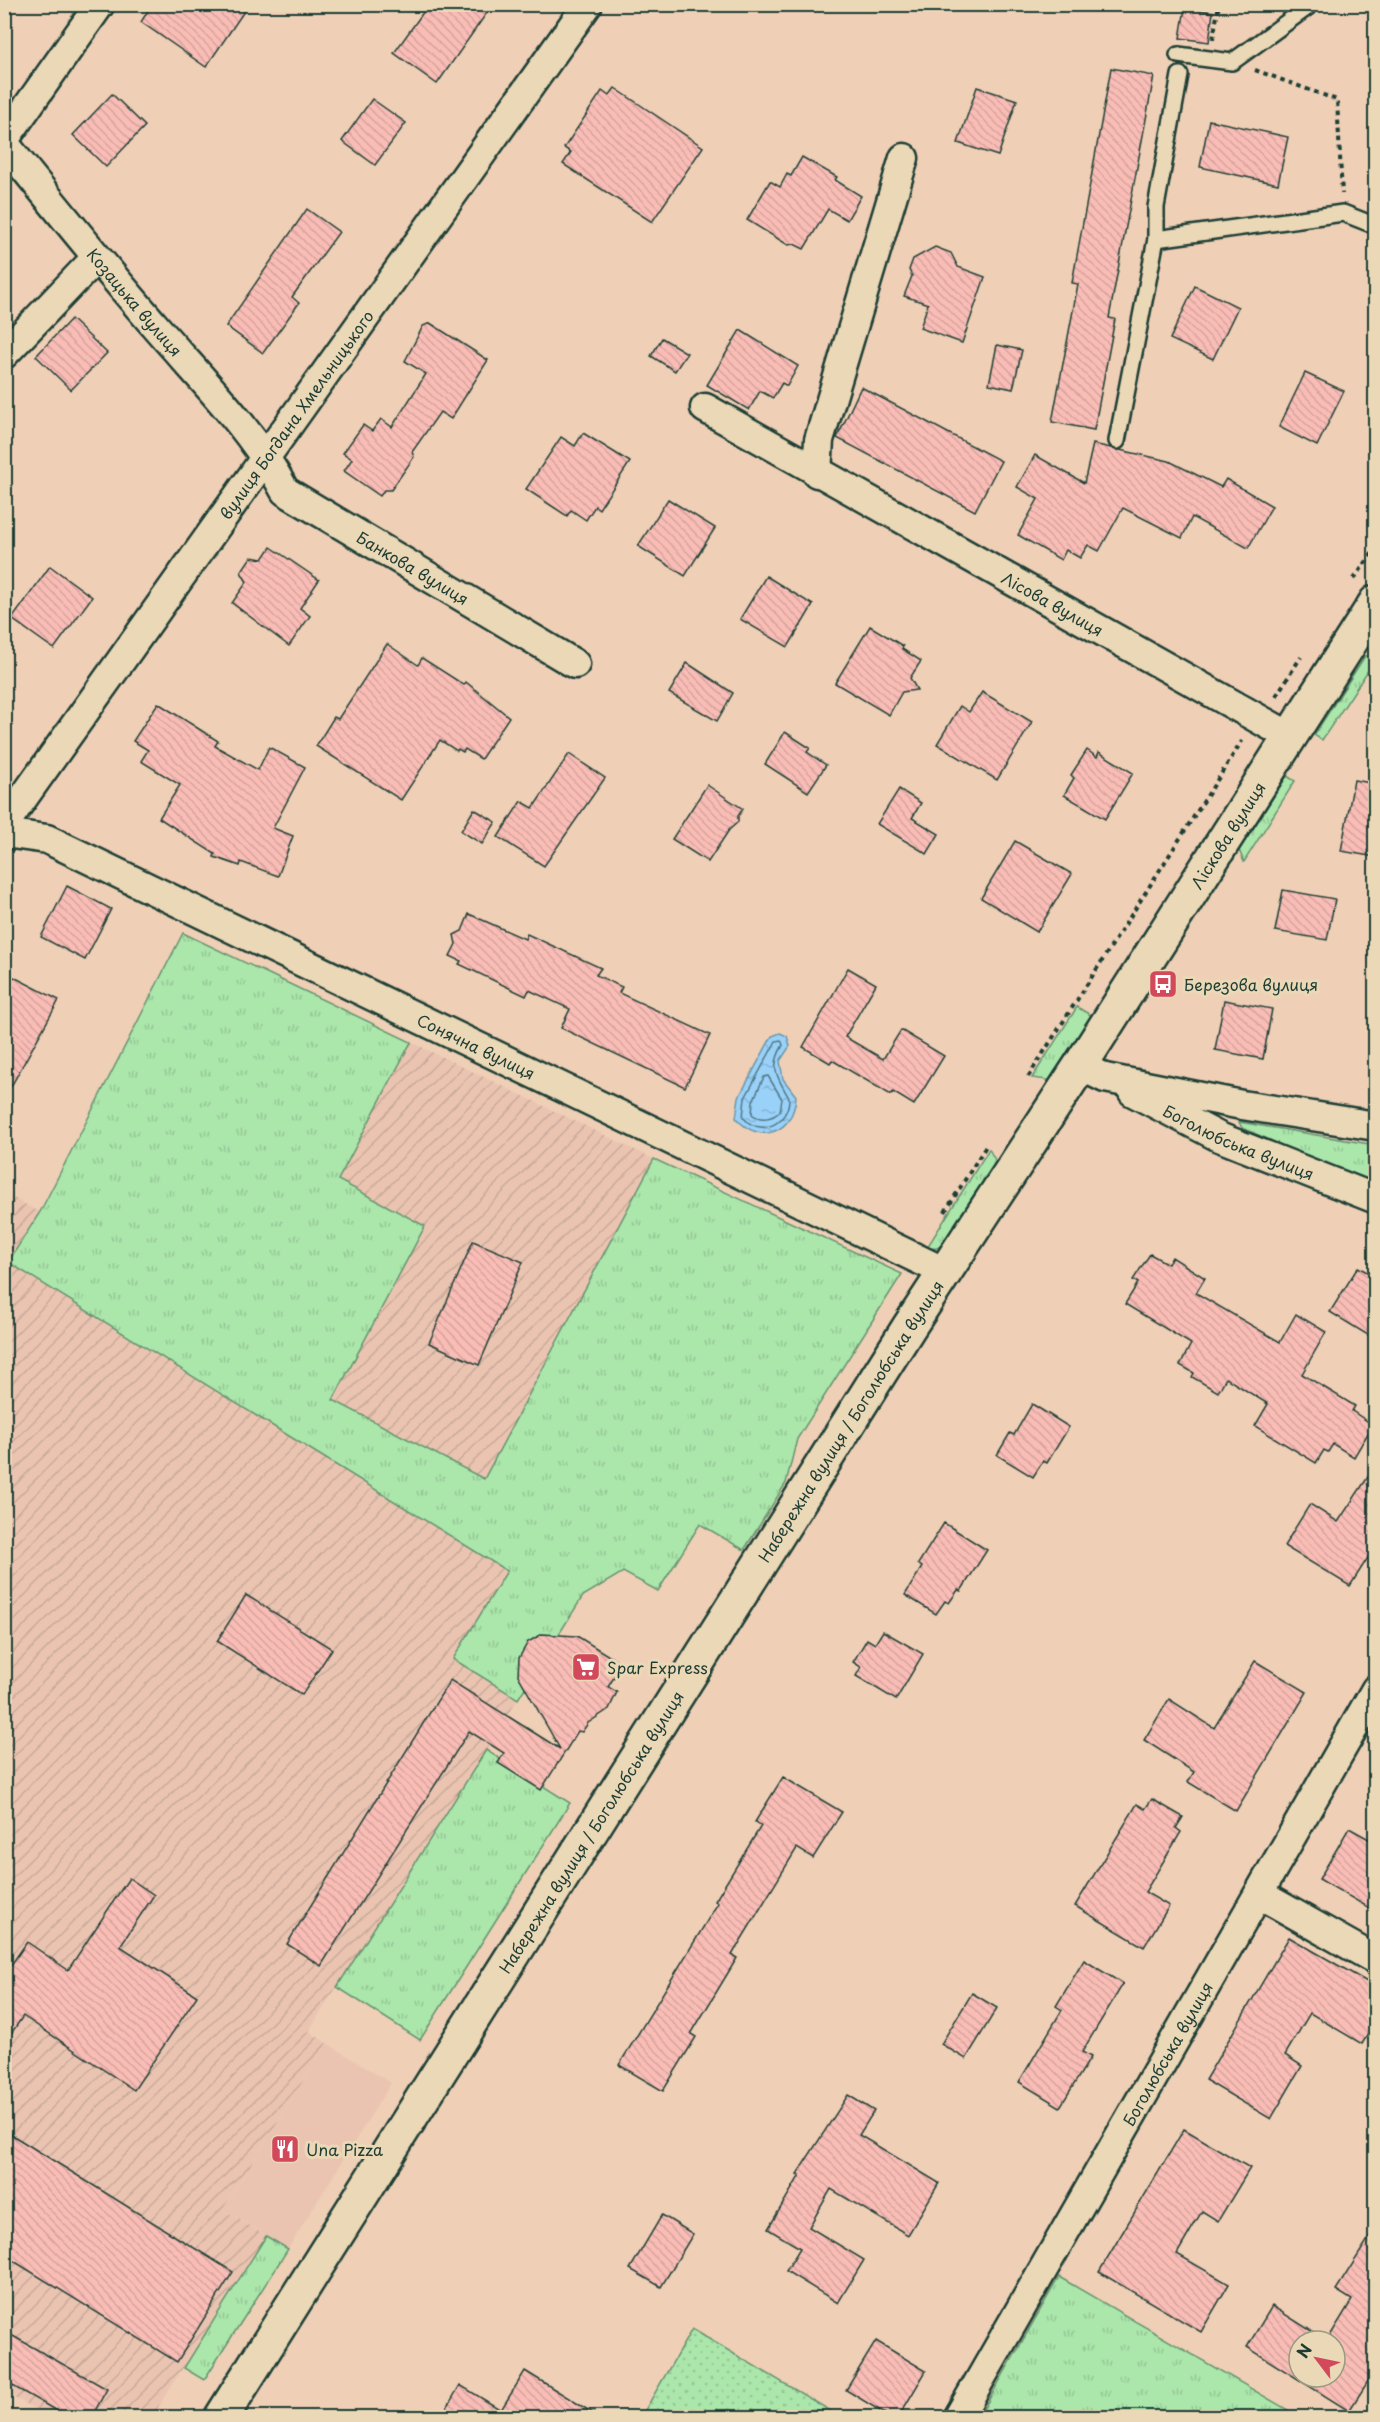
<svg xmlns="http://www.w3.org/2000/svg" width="1380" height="2422" viewBox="0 0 1380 2422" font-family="'Playpen Sans',sans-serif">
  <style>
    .built { fill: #eac4b1 }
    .industrial { fill: url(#industrial-furrows) }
    .grass { fill: url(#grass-tufts); stroke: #659270; stroke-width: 1.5 }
    .park { fill: url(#park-dots); stroke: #659270; stroke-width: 1.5 }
    .water { fill: url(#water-ripples); stroke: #6996aa; stroke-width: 1.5 }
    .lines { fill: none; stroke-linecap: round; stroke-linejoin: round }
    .shore { stroke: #507883; stroke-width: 1.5 }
    .building { fill: url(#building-back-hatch); stroke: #1f3d34; stroke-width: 1.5; fill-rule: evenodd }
    .lane-casing { stroke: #1f3d34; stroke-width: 20 }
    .street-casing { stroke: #1f3d34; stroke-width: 33 }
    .secondary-casing { stroke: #1f3d34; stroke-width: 38 }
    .path { stroke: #1f3d34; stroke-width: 4; stroke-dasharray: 4.5 4.5; stroke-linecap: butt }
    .lane { stroke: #ebd8b6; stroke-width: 15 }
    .street { stroke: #ebd8b6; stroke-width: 28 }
    .secondary { stroke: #ebd8b6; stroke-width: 33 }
    .labels { text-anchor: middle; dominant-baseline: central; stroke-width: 6; stroke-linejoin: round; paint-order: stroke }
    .street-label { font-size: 16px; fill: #1f3d34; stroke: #ebd8b6 }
    .poi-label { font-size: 16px; fill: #1f3d34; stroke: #ebd8b6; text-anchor: start }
  </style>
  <defs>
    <pattern id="industrial-furrows" width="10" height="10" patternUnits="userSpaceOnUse" patternTransform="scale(1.5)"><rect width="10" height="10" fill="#eac4b1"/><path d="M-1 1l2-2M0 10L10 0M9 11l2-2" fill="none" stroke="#c8a999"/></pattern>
    <pattern id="grass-tufts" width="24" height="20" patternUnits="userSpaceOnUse" patternTransform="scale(1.5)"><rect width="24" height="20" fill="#abe6ab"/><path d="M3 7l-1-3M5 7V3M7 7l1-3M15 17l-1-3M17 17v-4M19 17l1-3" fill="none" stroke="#93c694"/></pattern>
    <pattern id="park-dots" width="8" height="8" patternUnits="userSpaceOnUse" patternTransform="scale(1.5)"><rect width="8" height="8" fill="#abe6ab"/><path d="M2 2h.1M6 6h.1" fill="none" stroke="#93c694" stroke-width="1.8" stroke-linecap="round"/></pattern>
    <pattern id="water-ripples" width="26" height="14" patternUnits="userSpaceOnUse" patternTransform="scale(1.5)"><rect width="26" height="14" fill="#9ad1f9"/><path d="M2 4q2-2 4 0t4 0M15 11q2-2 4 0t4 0" fill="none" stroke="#84b4d6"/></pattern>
    <pattern id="building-back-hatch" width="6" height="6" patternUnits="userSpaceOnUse" patternTransform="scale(1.5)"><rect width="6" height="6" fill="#f9bdb6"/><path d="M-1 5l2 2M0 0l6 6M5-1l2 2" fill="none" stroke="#d5a39d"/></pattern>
  </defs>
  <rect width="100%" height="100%" fill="#efd0b6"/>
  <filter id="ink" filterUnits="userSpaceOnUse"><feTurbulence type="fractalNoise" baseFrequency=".0167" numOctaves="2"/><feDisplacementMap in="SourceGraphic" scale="12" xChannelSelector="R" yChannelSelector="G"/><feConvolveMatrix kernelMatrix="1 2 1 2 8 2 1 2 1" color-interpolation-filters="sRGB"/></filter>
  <g filter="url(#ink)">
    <!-- built -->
    <polygon class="built" points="327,2043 391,2083 288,2249 223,2209"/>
    <!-- industrial -->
    <g class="industrial">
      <polygon points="411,1042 654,1159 484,1480 333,1400 425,1226 338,1180"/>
      <polygon points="4,1193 40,1212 9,1262 508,1571 453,1659 518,1699 309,2031 327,2043 223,2209 266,2236 152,2417 50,2417 5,2393"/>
    </g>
    <!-- grass -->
    <g class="grass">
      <polygon points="1375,655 1375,669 1369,669 1322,740 1314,735 1365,656"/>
      <polygon points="1287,776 1295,781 1244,862 1239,850"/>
      <polygon points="183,933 411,1042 338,1180 425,1226 333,1400 484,1479 654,1159 902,1274 797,1439 786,1483 744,1550 700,1524 658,1591 623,1572 583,1596 518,1699 453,1659 507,1571 8,1262 40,1212"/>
      <polygon points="1077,1007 1094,1017 1054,1081 1032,1078"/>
      <polygon points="1239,1122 1375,1145 1375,1185 1242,1128"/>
      <polygon points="989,1149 996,1162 946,1242 937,1248 926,1249"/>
      <polygon points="486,1750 570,1803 420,2040 337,1987"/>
      <polygon points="266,2236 288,2249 204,2380 184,2368"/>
      <polygon points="1059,2277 1300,2417 979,2417"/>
    </g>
    <!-- park -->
    <polygon class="park" points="692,2329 841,2417 641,2417"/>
    <!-- water -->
    <path class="water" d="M780,1033l7,3 3,10 -10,15 3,18 13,17c-2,37 -36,50 -60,22l3,-21 33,-61z"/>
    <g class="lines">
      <!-- shore -->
      <g class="shore">
        <path d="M781,1040l2,5c-14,24 -6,31 6,53 0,26 -29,40 -46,19l2,-19 31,-57z"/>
        <path d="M768,1076l14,23 -2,12c-7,8 -20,10 -28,3l1,-13 11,-24z"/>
      </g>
    </g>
    <!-- building -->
    <g class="building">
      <polygon points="152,4 249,4 206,67 141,22"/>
      <polygon points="429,4 493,4 437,84 394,53"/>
      <polygon points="1185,8 1213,12 1209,42 1180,38"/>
      <polygon points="1111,68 1154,76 1109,318 1115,319 1094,430 1052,422 1078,284 1072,283"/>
      <polygon points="977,87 1017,100 998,156 958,143"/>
      <polygon points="615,88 703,147 652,222 563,164 571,152 564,148 602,91 609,96"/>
      <polygon points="112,94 145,126 106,167 73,135"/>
      <polygon points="372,99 406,123 375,165 342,141"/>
      <polygon points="1209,120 1288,137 1278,184 1200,167"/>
      <polygon points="802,157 837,177 835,180 861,196 847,220 828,209 804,249 794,244 788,245 747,220 770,181 780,187 787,174 791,176"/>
      <polygon points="307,209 339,232 292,297 299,303 263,353 226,326"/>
      <polygon points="935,247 951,253 958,267 985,277 962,343 920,328 928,304 904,296 912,276 909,270 913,259"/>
      <polygon points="1195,286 1238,307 1213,359 1170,339"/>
      <polygon points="71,319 107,353 71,390 36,356"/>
      <polygon points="430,323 488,360 451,419 440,412 412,452 414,457 391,490 384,490 380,496 344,471 352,459 343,453 363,425 372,431 381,419 392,427 426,374 405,361 423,326"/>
      <polygon points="740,330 798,366 787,386 782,383 773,398 760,391 749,410 707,385"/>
      <polygon points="662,338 687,353 675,371 651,356"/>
      <polygon points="997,345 1022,350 1013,389 989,384"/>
      <polygon points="1305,373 1344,391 1317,446 1279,427"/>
      <polygon points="861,387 1001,461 975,511 837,438"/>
      <polygon points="583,433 630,462 599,509 595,506 586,520 571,510 567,516 526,489 561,437 575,446"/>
      <polygon points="1093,444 1169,461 1221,487 1226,479 1272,506 1248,548 1192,517 1182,538 1123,508 1099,551 1088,545 1080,558 1066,550 1061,560 1018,535 1038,499 1017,487 1035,455 1084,483"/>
      <polygon points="668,499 715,528 685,576 638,546"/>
      <polygon points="271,547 319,580 300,608 310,616 289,646 232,603 247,582 241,572 251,557 263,559"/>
      <polygon points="50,566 92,597 54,649 12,619"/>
      <polygon points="766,576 813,605 788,647 740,619"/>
      <polygon points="870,626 903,646 902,649 921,661 910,678 917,690 902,692 889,715 835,683"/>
      <polygon points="387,644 418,665 422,658 464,685 466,682 509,717 481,759 465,749 463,752 458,749 457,751 440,740 401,800 316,746 334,717 338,719"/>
      <polygon points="687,663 733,693 717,721 669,693"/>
      <polygon points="982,692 1032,722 997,780 937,744 960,706 969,712"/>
      <polygon points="158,703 218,741 215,746 258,770 269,747 305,767 273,828 293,836 278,876 241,862 240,866 214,857 215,854 159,818 180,785 141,761 148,750 133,741"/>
      <polygon points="785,732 810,748 807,752 826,765 808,792 765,764"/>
      <polygon points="1087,750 1097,757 1099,752 1133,773 1105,819 1064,795 1074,778 1071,775"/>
      <polygon points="569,754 605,778 544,866 498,837 521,801 533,808"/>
      <polygon points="1354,780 1376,784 1376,857 1341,851"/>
      <polygon points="707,785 743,809 738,816 738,822 729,830 708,862 672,839"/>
      <polygon points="899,789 921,803 912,818 939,834 927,854 877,824"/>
      <polygon points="474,809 496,822 482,844 461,831"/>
      <polygon points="1015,841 1072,874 1037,932 981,898"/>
      <polygon points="67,886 111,909 85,960 41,937"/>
      <polygon points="1283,890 1335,899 1327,940 1275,931"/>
      <polygon points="469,914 525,939 527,934 601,968 596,975 622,987 619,993 710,1035 685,1087 561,1028 570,1009 529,990 526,996 459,964 461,961 450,956 456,944 454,935 462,931"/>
      <polygon points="848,968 876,984 845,1037 883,1059 901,1030 944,1056 914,1105 893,1092 891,1095 832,1060 830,1063 803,1047"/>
      <polygon points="4,972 59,1000 4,1099"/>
      <polygon points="1224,1000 1272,1009 1263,1059 1215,1050"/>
      <polygon points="473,1241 523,1262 479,1365 429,1343"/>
      <polygon points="1150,1254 1168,1264 1172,1257 1205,1278 1196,1293 1280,1342 1296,1314 1326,1332 1302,1374 1355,1406 1352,1411 1373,1425 1354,1457 1333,1444 1328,1452 1324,1450 1316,1463 1255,1426 1268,1404 1226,1378 1218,1392 1192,1377 1194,1373 1180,1365 1191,1344 1125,1304 1138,1283 1133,1280"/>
      <polygon points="1358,1267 1376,1277 1376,1340 1330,1312"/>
      <polygon points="1032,1404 1069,1427 1047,1463 1043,1461 1033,1477 997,1455 1010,1433 1014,1435"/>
      <polygon points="1376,1465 1376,1545 1350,1586 1284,1546 1310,1504 1338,1522"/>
      <polygon points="944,1523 987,1550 961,1591 958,1590 949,1603 945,1601 936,1614 905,1595 922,1567 918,1564"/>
      <polygon points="246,1595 332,1649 302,1695 217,1641"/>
      <polygon points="883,1631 923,1654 896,1700 856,1676 861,1667 853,1662 867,1639 875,1644"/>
      <polygon points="542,1634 577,1636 622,1664 608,1687 617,1692 609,1709 588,1723 582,1732 578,1731 541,1790 498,1763 504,1753 469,1731 321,1966 287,1944 450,1680 560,1749 518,1675 519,1658 528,1642"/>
      <polygon points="1255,1661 1307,1692 1236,1811 1188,1782 1194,1772 1144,1740 1169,1699 1214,1728"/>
      <polygon points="783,1777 842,1812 813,1858 797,1848 732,1955 737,1958 691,2034 696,2037 663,2091 619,2065 718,1903 715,1901 761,1826 755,1822"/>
      <polygon points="1152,1799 1183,1817 1176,1828 1181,1832 1145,1892 1169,1906 1144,1947 1075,1906 1137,1804 1145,1809"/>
      <polygon points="1349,1828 1376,1843 1376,1912 1319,1879"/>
      <polygon points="129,1878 154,1895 120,1946 197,1996 134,2090 23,2016 4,2044 4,1975 27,1942 68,1970"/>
      <polygon points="1289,1937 1376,1987 1376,2021 1362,2044 1310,2013 1285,2055 1302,2066 1271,2119 1205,2080"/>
      <polygon points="1084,1960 1123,1984 1082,2052 1091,2057 1060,2107 1019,2082 1062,2010 1056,2006"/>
      <polygon points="972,1993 997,2008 966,2059 941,2044"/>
      <polygon points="848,2095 874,2111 859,2135 939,2183 908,2235 831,2189 809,2227 864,2260 838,2303 786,2271 800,2248 768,2229 800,2175 797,2174"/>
      <polygon points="1184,2129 1250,2168 1218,2221 1202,2211 1177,2254 1229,2284 1201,2332 1099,2272"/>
      <polygon points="4,2130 233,2272 177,2362 4,2255"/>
      <polygon points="662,2215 693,2234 661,2287 630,2269"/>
      <path d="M1376,2227v142l-27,42 -102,-64 25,-41 55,35 25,-41 -16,-10zM1299,2341h36v36h-36z"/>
      <polygon points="4,2331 107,2389 91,2418 69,2418 4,2381"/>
      <polygon points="876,2341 926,2371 898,2418 892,2418 846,2390"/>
      <polygon points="525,2371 601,2418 441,2418 460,2385 501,2410"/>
    </g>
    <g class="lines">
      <!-- lane casing -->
      <g class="lane-casing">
        <g id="lane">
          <polyline points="1178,55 1232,62 1312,4"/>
          <polyline points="1156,239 1343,213 1376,226"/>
          <polyline points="1117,441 1156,239 1156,207 1180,75"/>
        </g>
      </g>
      <!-- street casing -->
      <g class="street-casing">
        <g id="street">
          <polyline points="4,140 100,4"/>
          <path id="s1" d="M4,143c50,62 100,124 152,184 45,52 96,102 129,164l290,173"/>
          <polyline points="4,354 96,258"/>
          <path id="s2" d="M705,408l584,328"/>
          <polyline points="817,473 819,440 904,158"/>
          <path id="s3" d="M4,825l584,-821"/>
          <path id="s4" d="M4,833l43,6 898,433"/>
          <polyline points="1080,1066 1105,1078 1242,1105 1376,1126"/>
          <path id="s5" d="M1133,1092l86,45 157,62"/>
          <polyline points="1259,1894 1376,1960"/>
          <path id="s6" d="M958,2418l418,-729"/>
        </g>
      </g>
      <!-- secondary casing -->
      <g class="secondary-casing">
        <g id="secondary">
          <path id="s7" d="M221,2418l688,-1091 171,-261 296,-464"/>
        </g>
      </g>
      <!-- path -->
      <g class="path">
        <polyline points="1213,39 1219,4"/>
        <polyline points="1255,70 1337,100 1342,194"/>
        <polyline points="1354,579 1376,548"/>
        <polyline points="1276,696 1301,657"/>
        <polyline points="1028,1077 1242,741"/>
        <polyline points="945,1212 986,1146"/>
      </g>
      <!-- lane -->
      <use href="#lane" class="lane"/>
      <!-- street -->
      <use href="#street" class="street"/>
      <!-- secondary -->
      <use href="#secondary" class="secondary"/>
    </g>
  </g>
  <!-- icons -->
  <defs>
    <g id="bus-square" transform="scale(1.5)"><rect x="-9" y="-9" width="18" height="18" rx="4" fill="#d1495b" stroke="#ebd8b6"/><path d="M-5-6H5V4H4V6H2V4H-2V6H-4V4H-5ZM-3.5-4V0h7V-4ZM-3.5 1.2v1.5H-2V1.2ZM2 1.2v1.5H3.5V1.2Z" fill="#fff"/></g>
    <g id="supermarket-square" transform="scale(1.5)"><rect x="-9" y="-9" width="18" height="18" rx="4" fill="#d1495b" stroke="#ebd8b6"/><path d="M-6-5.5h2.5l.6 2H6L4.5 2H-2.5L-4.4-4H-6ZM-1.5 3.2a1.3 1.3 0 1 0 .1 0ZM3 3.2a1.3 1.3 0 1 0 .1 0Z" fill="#fff"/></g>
    <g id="restaurant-square" transform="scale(1.5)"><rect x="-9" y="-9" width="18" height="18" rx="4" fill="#d1495b" stroke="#ebd8b6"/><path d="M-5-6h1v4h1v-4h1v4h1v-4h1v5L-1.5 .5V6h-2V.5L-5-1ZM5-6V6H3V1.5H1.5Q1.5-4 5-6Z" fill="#fff"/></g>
  </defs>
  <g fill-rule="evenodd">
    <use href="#bus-square" x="1163" y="984"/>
    <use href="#supermarket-square" x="586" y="1667"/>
    <use href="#restaurant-square" x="285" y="2149"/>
  </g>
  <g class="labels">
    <!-- street labels -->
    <g class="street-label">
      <text stroke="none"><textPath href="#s1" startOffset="206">Козацька вулиця</textPath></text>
      <text stroke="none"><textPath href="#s3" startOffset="504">вулиця Богдана Хмельницького</textPath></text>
      <text stroke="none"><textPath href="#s1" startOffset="597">Банкова вулиця</textPath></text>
      <text stroke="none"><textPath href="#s2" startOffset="399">Лісова вулиця</textPath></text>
      <text stroke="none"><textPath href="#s7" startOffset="1876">Ліскова вулиця</textPath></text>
      <text stroke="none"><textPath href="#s4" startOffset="520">Сонячна вулиця</textPath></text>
      <text stroke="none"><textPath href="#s5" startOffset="117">Боголюбська вулиця</textPath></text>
      <text stroke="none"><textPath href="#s7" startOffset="1179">Набережна вулиця / Боголюбська вулиця</textPath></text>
      <text stroke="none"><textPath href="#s7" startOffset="693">Набережна вулиця / Боголюбська вулиця</textPath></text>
      <text stroke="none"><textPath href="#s6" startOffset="420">Боголюбська вулиця</textPath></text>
    </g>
    <!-- poi labels -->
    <g class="poi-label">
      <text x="1184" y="984">Березова вулиця</text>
      <text x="607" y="1667">Spar Express</text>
      <text x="306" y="2149">Una Pizza</text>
    </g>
  </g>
  <!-- margin -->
  <rect width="1380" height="2422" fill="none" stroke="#ebd8b6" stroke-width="24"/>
  <rect x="12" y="12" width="1356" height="2398" fill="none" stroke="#1f3d34" stroke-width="2" filter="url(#ink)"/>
  <!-- north arrow -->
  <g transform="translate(1317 2359) rotate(302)"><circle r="28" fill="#ebd8b6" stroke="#999a82" stroke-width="1.5"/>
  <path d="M0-4.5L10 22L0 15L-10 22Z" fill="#d1495b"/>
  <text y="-9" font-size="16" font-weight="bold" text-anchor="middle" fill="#1f3d34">N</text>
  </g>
</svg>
